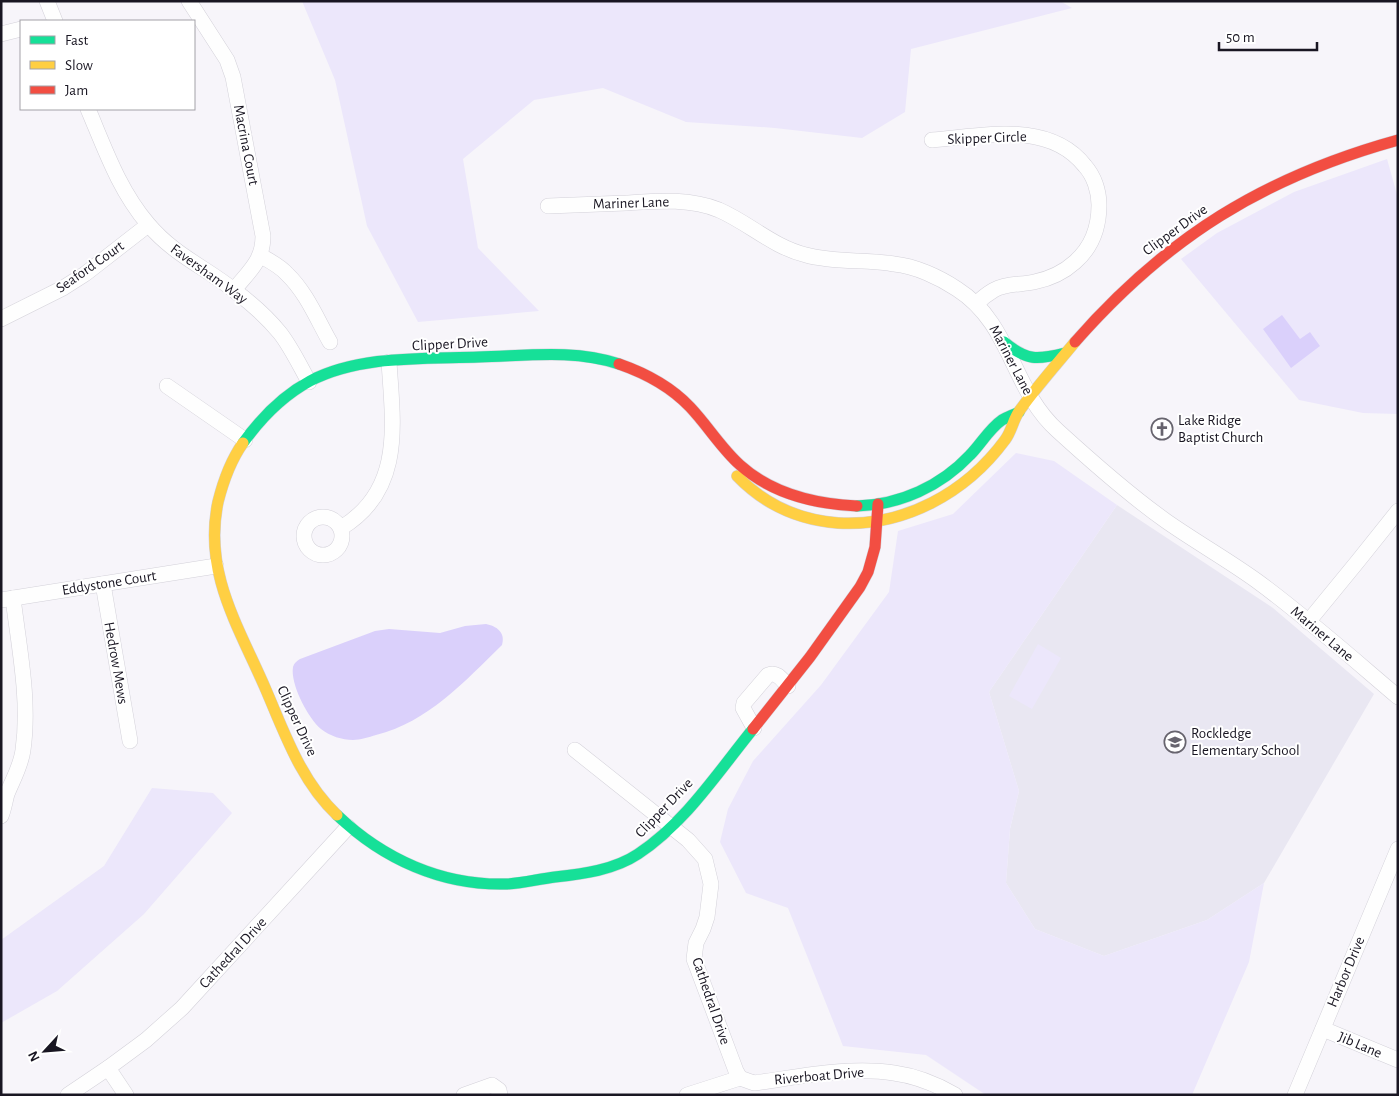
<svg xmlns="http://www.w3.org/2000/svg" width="1399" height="1096" viewBox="0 0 1399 1096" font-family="'Alegreya Sans',sans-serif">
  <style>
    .built { fill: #e9e7f2 }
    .green { fill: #ece7fb }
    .water { fill: #dad0fb }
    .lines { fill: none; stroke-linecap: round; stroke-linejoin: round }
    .street-casing { stroke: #d3d1d9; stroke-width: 16 }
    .fast-casing { stroke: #d3d1d9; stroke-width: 12 }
    .slow-casing { stroke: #d3d1d9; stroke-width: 12 }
    .jam-casing { stroke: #d3d1d9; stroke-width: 12 }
    .street { stroke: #fefefe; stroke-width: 15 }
    .fast { stroke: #16e098; stroke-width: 11 }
    .slow { stroke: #ffcf43; stroke-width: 11 }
    .jam { stroke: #f24e42; stroke-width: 11 }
    .labels { text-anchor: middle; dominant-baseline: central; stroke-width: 4; stroke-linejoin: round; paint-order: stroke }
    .street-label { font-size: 15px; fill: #191622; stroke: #fff }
    .poi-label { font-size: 15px; fill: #191622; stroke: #fff; text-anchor: start }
  </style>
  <rect width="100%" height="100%" fill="#f7f5fa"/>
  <!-- built -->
  <polygon class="built" points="1117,505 1273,608 1374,694 1264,883 1207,920 1104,956 1035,929 1006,883 1010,829 1019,791 989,692"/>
  <!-- green -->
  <g class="green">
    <polygon points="302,1 1060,1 1072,8 911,49 905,112 862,138 775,128 686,122 603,88 534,100 463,159 478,248 539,311 418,322 367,226 335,80"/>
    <polygon points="1387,159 1398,198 1398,414 1363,413 1299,400 1181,259 1217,233 1294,192"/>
    <polygon points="1016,453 1054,461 1117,505 989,692 1019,791 1010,829 1006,883 1035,929 1104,956 1207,920 1264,883 1249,962 1192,1095 986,1095 926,1055 843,1046 788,908 746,893 720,842 728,809 753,761 821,685 889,592 898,531 953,514"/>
    <polygon points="1038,644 1061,658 1032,709 1009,696"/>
    <polygon points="152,788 213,793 232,813 144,914 57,991 1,1023 1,940 104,866"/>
  </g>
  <!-- water -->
  <g class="water">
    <polygon points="1282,315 1300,339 1310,332 1320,346 1291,368 1263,329"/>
    <path d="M486,624c10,2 20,8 16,21 -38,37 -74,77 -126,90 -7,2 -16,5 -23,5 -11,0 -23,-4 -32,-11 -13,-11 -31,-45 -28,-62 1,-4 4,-6 7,-8l75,-28 14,-2 51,4 25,-7z"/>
  </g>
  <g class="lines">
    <!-- street casing -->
    <g class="street-casing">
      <g id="street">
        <polyline points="47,1 55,21"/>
        <path d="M189,1l38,59 6,17 30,159c0,25 -14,35 -29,54"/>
        <polyline points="1,34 21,29"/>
        <path d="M88,109c17,40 31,81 60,115 26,31 57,43 87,67 16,12 32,26 45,42 11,14 20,33 29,49"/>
        <path d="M932,140c51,-4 117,-20 153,26 9,10 14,25 14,39 0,22 -7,42 -24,57 -11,10 -26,17 -41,20 -14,3 -27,1 -40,8 -7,4 -13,9 -18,14"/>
        <path d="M548,206c26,-1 52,-2 78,-3 31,-2 63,-5 93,7 30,13 54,37 87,45 29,8 59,4 88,9 21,2 45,13 63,25 55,35 54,100 101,142 34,31 70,63 108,90 30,21 62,39 91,60 49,36 95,77 141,116"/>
        <path d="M261,256c9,5 19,10 26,18 19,18 30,45 43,68"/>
        <polyline points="1,319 63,288 85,274 148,225"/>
        <polyline points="167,386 245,440"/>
        <circle cx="323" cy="536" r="19"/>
        <path d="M341,528c63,-38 52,-104 48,-166"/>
        <polyline points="103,584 130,741"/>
        <polyline points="1,600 216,566"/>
        <polyline points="1308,622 1358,561 1398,511"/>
        <path d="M754,728l-11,-20 1,-5 24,-28c9,-4 14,5 20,11"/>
        <path d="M575,750l113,90 17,19 6,25 -4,33 -4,12 -7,14 -2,16 42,112 4,7 14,5c45,-6 95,-17 140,-10 22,3 42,11 61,22"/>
        <path d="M1,816c3,-7 4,-15 6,-22 6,-15 14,-28 16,-44 7,-50 -4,-102 -10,-152"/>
        <polyline points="1323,1029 1398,1060"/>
        <polyline points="108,1068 126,1095"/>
        <polyline points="68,1095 108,1068 146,1040 182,1008 348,827"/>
        <polyline points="464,1095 492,1085 499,1090 500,1095"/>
        <polyline points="687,1095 740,1078"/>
        <polyline points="1295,1095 1398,849"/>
      </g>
    </g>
    <!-- fast casing -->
    <g class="fast-casing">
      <g id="fast">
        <path d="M1004,342c23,19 33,18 61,11"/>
        <path d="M243,443c18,-25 39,-47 67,-62 50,-26 113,-22 169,-24 47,-1 94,-8 140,7"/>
        <path d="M857,506c43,-1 84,-20 113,-51 11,-11 19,-26 32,-35 5,-3 11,-5 17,-8"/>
        <path d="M337,815c46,44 105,71 170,69 16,-1 32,-5 48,-7 28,-3 59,-7 83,-23 47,-31 80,-82 115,-125"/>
      </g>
    </g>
    <!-- slow casing -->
    <g class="slow-casing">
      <g id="slow">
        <path d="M243,443c-12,17 -20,39 -25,59 -15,71 21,125 48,188 19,44 35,91 71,125"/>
        <path d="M737,476c27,28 62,44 101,47 66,4 128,-30 167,-83 7,-9 8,-21 15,-30 17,-24 37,-46 55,-68"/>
      </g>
    </g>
    <!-- jam casing -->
    <g class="jam-casing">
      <g id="jam">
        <path d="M1075,342c92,-105 189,-165 323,-202"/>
        <path d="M619,364c26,9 52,23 71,43 18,19 31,41 50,58 32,29 75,39 117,41"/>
        <polyline points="753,729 810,657 860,587 868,572 875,547 878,504"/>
      </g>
    </g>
    <!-- street -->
    <use href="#street" class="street"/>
    <!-- fast -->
    <use href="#fast" class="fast"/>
    <!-- slow -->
    <use href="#slow" class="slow"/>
    <!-- jam -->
    <use href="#jam" class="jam"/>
  </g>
  <!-- icons -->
  <defs>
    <g id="church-ring" transform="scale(1.125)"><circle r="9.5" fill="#fff" stroke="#67646e" stroke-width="1.5"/><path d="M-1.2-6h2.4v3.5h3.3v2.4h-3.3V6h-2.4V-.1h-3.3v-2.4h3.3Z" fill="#67646e"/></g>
    <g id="school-ring" transform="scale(1.125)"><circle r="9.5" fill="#fff" stroke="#67646e" stroke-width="1.5"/><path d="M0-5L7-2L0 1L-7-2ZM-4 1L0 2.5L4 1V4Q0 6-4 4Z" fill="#67646e"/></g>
  </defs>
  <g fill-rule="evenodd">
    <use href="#church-ring" x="1162" y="429"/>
    <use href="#school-ring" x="1175" y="742"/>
  </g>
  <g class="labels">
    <!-- street labels -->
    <g class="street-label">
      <text transform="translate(987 138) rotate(-2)">Skipper Circle</text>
      <text transform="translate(246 145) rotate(79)">Macrina Court</text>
      <text transform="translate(631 203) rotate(-2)">Mariner Lane</text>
      <text transform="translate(1175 230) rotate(-36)">Clipper Drive</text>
      <text transform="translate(90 267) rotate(-35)">Seaford Court</text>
      <text transform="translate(209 274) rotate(36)">Faversham Way</text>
      <text transform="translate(450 344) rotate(-3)">Clipper Drive</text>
      <text transform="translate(1011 360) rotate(62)">Mariner Lane</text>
      <text transform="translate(109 583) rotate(-9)">Eddystone Court</text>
      <text transform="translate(1322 634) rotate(40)">Mariner Lane</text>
      <text transform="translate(116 663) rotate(80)">Hedrow Mews</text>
      <text transform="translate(297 721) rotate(65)">Clipper Drive</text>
      <text transform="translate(664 808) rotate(-46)">Clipper Drive</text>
      <text transform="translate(233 953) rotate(-47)">Cathedral Drive</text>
      <text transform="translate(1346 972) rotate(-67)">Harbor Drive</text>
      <text transform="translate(711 1001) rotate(71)">Cathedral Drive</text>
      <text transform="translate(1360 1045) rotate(23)">Jib Lane</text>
      <text transform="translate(819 1076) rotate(-5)">Riverboat Drive</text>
    </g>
    <!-- poi labels -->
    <g class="poi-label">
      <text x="1178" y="420">Lake Ridge<tspan x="1178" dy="17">Baptist Church</tspan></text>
      <text x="1191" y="733">Rockledge<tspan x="1191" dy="17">Elementary School</tspan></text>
    </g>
  </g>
  <!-- border -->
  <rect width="1399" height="1096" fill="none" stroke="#191622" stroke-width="5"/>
  <!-- legend -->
  <rect x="20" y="20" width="175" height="90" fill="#ffffff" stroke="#a3a2a7"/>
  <rect x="30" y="36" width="25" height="8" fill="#16e098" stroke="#a3a2a7"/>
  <text x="65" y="45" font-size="15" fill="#191622">Fast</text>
  <rect x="30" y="61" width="25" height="8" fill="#ffcf43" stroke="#a3a2a7"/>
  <text x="65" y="70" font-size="15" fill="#191622">Slow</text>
  <rect x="30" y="86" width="25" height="8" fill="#f24e42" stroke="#a3a2a7"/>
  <text x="65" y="95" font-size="15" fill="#191622">Jam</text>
  <!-- north arrow -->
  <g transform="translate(45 1051) rotate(244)" stroke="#ffffff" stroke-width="4" paint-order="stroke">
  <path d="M0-4L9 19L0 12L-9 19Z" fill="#191622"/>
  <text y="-8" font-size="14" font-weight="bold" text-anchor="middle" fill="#191622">N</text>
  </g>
  <!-- scale -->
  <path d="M1219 42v8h98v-8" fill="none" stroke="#191622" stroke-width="2.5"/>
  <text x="1226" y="42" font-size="15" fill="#191622" stroke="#ffffff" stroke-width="4" paint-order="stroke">50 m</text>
</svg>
